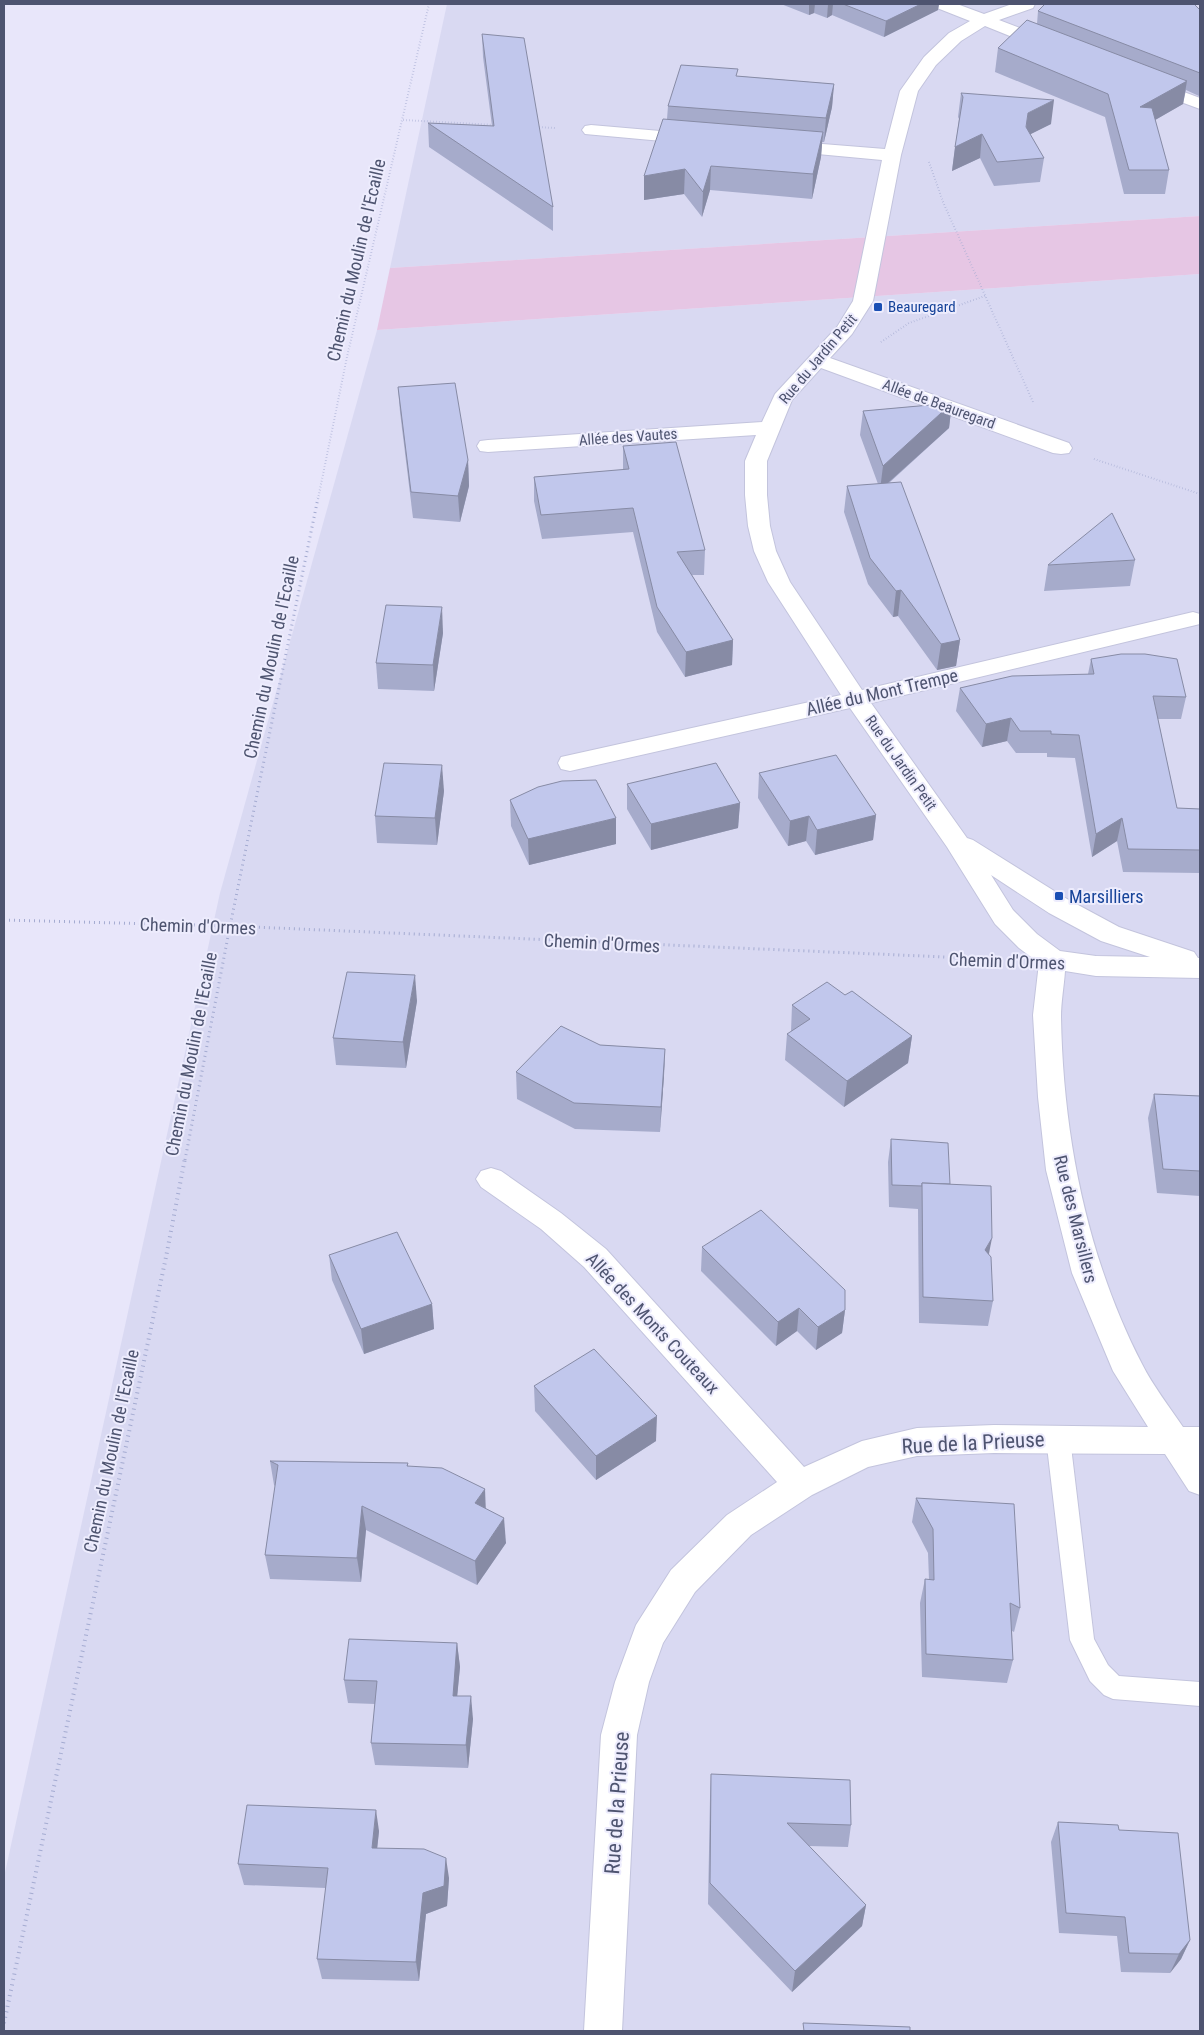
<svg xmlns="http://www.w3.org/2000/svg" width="1204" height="2035" viewBox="0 0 1204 2035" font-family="'Roboto Condensed',sans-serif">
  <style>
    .residential { fill: #d9d9f2 }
    .green { fill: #e6c6e4 }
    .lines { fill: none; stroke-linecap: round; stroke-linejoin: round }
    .lane-casing { stroke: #c3c4dd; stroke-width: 2 }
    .street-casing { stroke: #c3c4dd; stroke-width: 2 }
    .path-far2 { stroke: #a4abd1; stroke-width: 2; stroke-dasharray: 0.5 2.5; stroke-linecap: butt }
    .path-far1 { stroke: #a4abd1; stroke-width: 3; stroke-dasharray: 1 4; stroke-linecap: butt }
    .path { stroke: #a4abd1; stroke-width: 4; stroke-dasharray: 1 4.5; stroke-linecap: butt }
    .lane { fill: #fff; fill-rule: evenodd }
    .street { fill: #fff; fill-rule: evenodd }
    .wall { fill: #a6abcb }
    .shaded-wall { fill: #878ba5 }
    .building { fill: #c1c7ec; stroke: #878ba5 }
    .transit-dot { fill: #1a4fb4; stroke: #edecfd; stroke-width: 2 }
    .labels { text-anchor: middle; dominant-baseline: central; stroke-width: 4; stroke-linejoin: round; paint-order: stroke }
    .far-transit-label { font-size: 15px; fill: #164399; stroke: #edecfd; text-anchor: start }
    .far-street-label { font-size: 15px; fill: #4e5470; stroke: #edecfd }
    .street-label { font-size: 18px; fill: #4e5470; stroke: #edecfd }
    .transit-label { font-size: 18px; fill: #164399; stroke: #edecfd; text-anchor: start }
    .near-street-label { font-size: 21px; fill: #4e5470; stroke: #edecfd }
  </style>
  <rect width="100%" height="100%" fill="#e8e6fa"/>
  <!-- residential -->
  <g class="residential">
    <polygon points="447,4 1200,4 1200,216 390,268"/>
    <polygon points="1200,274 1200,2031 4,2031 4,1877 220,893 377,330"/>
  </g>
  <!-- green -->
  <polygon class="green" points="1200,216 1200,274 377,330 390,268"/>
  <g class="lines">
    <!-- lane casing -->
    <g class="lane-casing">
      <polygon id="lane" points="1058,1428 1066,1431 1070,1438 1094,1639 1108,1665 1119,1676 1200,1682 1200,1706 1113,1699 1104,1695 1090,1681 1070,1640 1046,1438 1050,1431"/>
    </g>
    <!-- street casing -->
    <g class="street-casing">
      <g id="street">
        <path d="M935,4h22l27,10 28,-10h23l-2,4 -34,12 55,21 3,4 -3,4h-12l-57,-23 -24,15 -25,24 -18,26 -17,64 -28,146 -21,33 -22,24 239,85 3,5 -3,5 -8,1 -8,-1 -232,-85 -29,32 -25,61v34l3,31 6,25 14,31 72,108 331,-78 7,2v10l-329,79 96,135 6,2 94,59 52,28 75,25 4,6h2v20l-104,-2 -31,-5c-1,15 -4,31 -4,46 2,118 26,241 81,347 11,22 27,42 41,63h17v68l-11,-4 -24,-37 -171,-1 -77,3 -49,11 -56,28 -61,40 -56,57 -32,51 -14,39 -12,53 -15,296h-38l17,-296 14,-53 21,-57 35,-55 56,-55 50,-33 -193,-215 -43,-38 -60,-42 -5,-8 5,-8 10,-3 10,3 60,42 45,36 198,218 58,-26 55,-13 77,-3 154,2 -35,-56 -41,-98 -26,-103 -8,-73 -5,-82 6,-52 -20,-15 -24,-24 -48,-77 -97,-139 -280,63 -9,-2 -3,-6 3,-6 9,-2 271,-60 -73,-113 -14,-31 -6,-25 -3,-31v-34l11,-26 -268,17 -8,-1 -3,-5 3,-5 8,-1 274,-18 13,-28 62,-67 16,-26 29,-141 -97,-9 -6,-1 -3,-4 3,-4 6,-1 100,8 15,-58 24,-34 25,-24 21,-12 -33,-13zM991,875l58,38 52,28 49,16 -54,-1 -36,-5 -23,-17 -24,-24z"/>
        <polygon points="1149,79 1200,98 1200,109 1143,88 1140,84 1143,80"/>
        <polygon points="591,125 695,134 701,135 704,139 701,143 695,144 585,134 582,130 585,126"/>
      </g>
    </g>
    <!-- path-far2 -->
    <g class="path-far2">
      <polyline points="403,120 495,125"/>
      <polyline points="536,127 555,128"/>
      <polyline points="929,162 943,202 1033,402"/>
      <polyline points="881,342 909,323 985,296"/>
      <polyline points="1094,459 1200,494"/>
      <polyline points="318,499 347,357 429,4"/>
    </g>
    <!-- path-far1 -->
    <g class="path-far1">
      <polyline points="4,920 230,926 992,959"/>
      <polyline points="185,1160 230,926 318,498"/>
    </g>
    <!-- path -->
    <polyline class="path" points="4,2023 166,1257 185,1158"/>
    <!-- lane -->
    <use href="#lane" class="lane"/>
    <!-- street -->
    <use href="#street" class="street"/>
  </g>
  <!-- wall -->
  <g class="wall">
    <polygon points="781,4 939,4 938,10 884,37 832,15 827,18 814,13 809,15"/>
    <polygon points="1200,10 1200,95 1199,96 1186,90 1183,104 1155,120 1169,170 1165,194 1124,194 1105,117 995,72 998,48 1037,24 1038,11"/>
    <polygon points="482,34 553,207 553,231 429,147 428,123 492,126 483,57"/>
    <polygon points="738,76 834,84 832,107 824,142 822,142 821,157 812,199 710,190 702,217 684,194 644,200 667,119 668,106"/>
    <polygon points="961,93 1051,124 1030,134 1044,158 1040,182 994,186 980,158 952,171 959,119 958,117"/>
    <polygon points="398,387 468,460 469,486 460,522 413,518 400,412"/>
    <polygon points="952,403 949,428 889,483 960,640 956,666 937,670 898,616 893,617 868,584 844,512 847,486 878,484 860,435 863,411"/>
    <polygon points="623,446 705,550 704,575 692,575 733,640 732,665 685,677 657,632 633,532 542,539 534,501 534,477 623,470"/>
    <polygon points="1135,560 1130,586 1044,591 1048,565"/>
    <polygon points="443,633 434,691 378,689 376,663"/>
    <polygon points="1091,659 1186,697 1181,719 1158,719 1177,808 1200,809 1200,873 1123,872 1117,841 1092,857 1075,758 1047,757 1047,753 1016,753 1007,741 982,747 956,711 960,688 1088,674"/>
    <polygon points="759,773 876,815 873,840 815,855 806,841 788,846 758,798"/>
    <polygon points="627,784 740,803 738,828 651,850 627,809"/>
    <polygon points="444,791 437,845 377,843 375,816"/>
    <polygon points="510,800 616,844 529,865 511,826"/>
    <polygon points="845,995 912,1036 908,1063 844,1107 785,1060 787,1034 791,1032 792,1005"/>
    <polygon points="417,1001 406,1068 336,1065 333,1038"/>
    <polygon points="600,1045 665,1049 664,1075 660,1132 575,1129 517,1099 516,1072"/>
    <polygon points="1154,1094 1200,1096 1200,1196 1157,1193 1148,1118"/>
    <polygon points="891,1139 950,1184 989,1255 993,1301 988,1326 919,1323 918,1209 889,1207 888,1162"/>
    <polygon points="702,1247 845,1310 842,1333 816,1350 797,1331 776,1346 701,1271"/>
    <polygon points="329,1255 432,1304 434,1329 364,1354 332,1280"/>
    <polygon points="534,1386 656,1441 596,1480 535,1411"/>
    <polygon points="270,1461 408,1463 408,1466 486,1509 506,1543 477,1585 366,1530 361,1582 270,1579 265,1555 275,1486 274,1485"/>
    <polygon points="916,1498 1020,1608 1014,1632 1012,1631 1013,1660 1007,1683 922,1677 920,1603 925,1579 929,1580 928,1553 912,1522"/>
    <polygon points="457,1643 460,1667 457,1696 473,1719 468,1768 375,1765 371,1743 375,1704 348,1703 344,1680"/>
    <polygon points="711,1774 851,1825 848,1847 809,1846 866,1905 862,1926 792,1992 708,1904 710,1797"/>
    <polygon points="1058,1822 1119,1830 1190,1940 1181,1959 1170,1973 1121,1972 1117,1936 1059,1933 1051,1842"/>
    <polygon points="379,1831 377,1848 449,1878 447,1906 426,1914 419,1981 322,1979 317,1959 326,1888 244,1885 238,1864"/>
  </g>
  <!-- shaded-wall -->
  <g class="shaded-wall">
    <polygon points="809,4 815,4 814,13 809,15"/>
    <polygon points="828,4 833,4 832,15 827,18"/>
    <polygon points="921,4 939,4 938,10 884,37 886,21"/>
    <polygon points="1187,81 1183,104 1136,131 1140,107"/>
    <polygon points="834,84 832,107 824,142 826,118"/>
    <polygon points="1054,100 1051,124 1025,137 1028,113"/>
    <polygon points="823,132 821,157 812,199 813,174"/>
    <polygon points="982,134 980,158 952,171 955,147"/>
    <polygon points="711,166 710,190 702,217 703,192"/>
    <polygon points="685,169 684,194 644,200 644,176"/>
    <polygon points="952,403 949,428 880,490 883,466"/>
    <polygon points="468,460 469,486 460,522 458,496"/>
    <polygon points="901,590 898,616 893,617 896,591"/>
    <polygon points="442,607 443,633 434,691 433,665"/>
    <polygon points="733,640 732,665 685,677 686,652"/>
    <polygon points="960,640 956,666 937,670 941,644"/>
    <polygon points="1011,718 1007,741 982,747 986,724"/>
    <polygon points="442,765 444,791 437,845 435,818"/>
    <polygon points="740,803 738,828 651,850 651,824"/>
    <polygon points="876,815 873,840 815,855 817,830"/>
    <polygon points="809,816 806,841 788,846 790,821"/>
    <polygon points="616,818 616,844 529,865 528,839"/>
    <polygon points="1122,818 1117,841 1092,857 1096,834"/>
    <polygon points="415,975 417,1001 406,1068 403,1042"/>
    <polygon points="912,1036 908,1063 844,1107 847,1081"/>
    <polygon points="665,1049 664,1075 660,1132 661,1107"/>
    <polygon points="992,1238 987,1264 985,1250"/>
    <polygon points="432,1304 434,1329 364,1354 361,1329"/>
    <polygon points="799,1308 797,1331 776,1346 778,1322"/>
    <polygon points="845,1310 842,1333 816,1350 818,1327"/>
    <polygon points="657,1416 656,1441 596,1480 596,1456"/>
    <polygon points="485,1489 486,1514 475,1503"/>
    <polygon points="362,1506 366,1530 361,1582 357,1558"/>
    <polygon points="504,1518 506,1543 477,1585 475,1561"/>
    <polygon points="457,1643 460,1667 455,1719 453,1696"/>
    <polygon points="471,1696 473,1719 468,1768 466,1745"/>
    <polygon points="376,1810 379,1831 375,1869 372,1848"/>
    <polygon points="446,1858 449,1878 447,1906 426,1914 419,1981 416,1962 423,1893"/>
    <polygon points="866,1905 862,1926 792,1992 795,1971"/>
    <polygon points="1190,1940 1181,1959 1170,1973 1179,1954"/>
  </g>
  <!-- building -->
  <g class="building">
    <polygon points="843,4 921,4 886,21"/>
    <polygon points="1045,4 1194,4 1200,10 1200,73 1038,11"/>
    <polygon points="1027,20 1187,81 1140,107 1152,108 1169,170 1129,170 1108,94 998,48"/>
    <polygon points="482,34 524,38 553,207 428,123 494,126"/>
    <polygon points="681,65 738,69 736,76 834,84 826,118 668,106"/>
    <polygon points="961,93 1054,100 1028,113 1026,127 1044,158 997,162 982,134 955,147 963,97"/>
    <polygon points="663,119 823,132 813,174 711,166 703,192 685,169 644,176"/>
    <polygon points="455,383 468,460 458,496 411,492 398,387"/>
    <polygon points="952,403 883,466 863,411"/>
    <polygon points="676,442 705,550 677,552 733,640 686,652 657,607 633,508 541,515 534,477 629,469 623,446"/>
    <polygon points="901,482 960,640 941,644 901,590 896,591 870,558 847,486"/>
    <polygon points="1112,513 1135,560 1048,565"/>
    <polygon points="386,605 442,607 433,665 376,663"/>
    <polygon points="1121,654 1145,654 1177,659 1186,697 1153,696 1177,808 1200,809 1200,850 1128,849 1122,818 1096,834 1079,735 1051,734 1051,731 1020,731 1011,718 986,724 960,688 1012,676 1094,674 1091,659"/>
    <polygon points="836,755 876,815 817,830 809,816 790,821 759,773"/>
    <polygon points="384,763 442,765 435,818 375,816"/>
    <polygon points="716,763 740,803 651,824 627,784"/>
    <polygon points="596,780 616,818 528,839 510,800 538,787 562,781"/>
    <polygon points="347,972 415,975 403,1042 333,1038"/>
    <polygon points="827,982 845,995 852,991 912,1036 847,1081 787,1034 810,1019 792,1005"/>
    <polygon points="561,1026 600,1045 665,1049 661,1107 574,1103 516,1072"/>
    <polygon points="1154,1094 1200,1096 1200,1171 1163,1169"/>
    <polygon points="891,1139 948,1143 950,1184 922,1183 922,1186 892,1185"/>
    <polygon points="922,1183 991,1186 992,1238 985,1250 991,1257 993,1301 923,1297"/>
    <polygon points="761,1210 845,1290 845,1310 818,1327 799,1308 778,1322 702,1247"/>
    <polygon points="397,1232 432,1304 361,1329 329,1255"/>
    <polygon points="594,1349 657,1416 596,1456 534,1386"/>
    <polygon points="270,1461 408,1463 407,1466 442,1468 485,1489 475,1503 504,1518 475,1561 362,1506 357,1558 265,1555 278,1465"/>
    <polygon points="916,1498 1014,1504 1020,1608 1010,1603 1013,1660 926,1654 925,1579 934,1580 933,1529"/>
    <polygon points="349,1639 457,1643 453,1696 471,1696 466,1745 371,1743 377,1681 344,1680"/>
    <polygon points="711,1774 850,1780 851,1825 787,1823 866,1905 795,1971 710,1883"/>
    <polygon points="247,1805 376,1810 372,1848 424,1849 446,1858 444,1886 423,1893 416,1962 317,1959 328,1868 238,1864"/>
    <polygon points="1058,1822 1118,1825 1119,1830 1178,1833 1190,1940 1179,1954 1129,1953 1125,1917 1066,1913"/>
    <polygon points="803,2023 910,2027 910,2031 804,2031"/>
  </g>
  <!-- markers -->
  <g class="transit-dot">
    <rect x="873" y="302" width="10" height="10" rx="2.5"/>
    <rect x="1054" y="891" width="10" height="10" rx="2.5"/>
  </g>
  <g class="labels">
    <!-- far-transit labels -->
    <g class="far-transit-label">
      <text x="888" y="307">Beauregard</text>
    </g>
    <!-- far-street labels -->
    <g class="far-street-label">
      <text transform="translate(818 359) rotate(-50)">Rue du Jardin Petit</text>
      <text transform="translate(939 404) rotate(20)">Allée de Beauregard</text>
      <text transform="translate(628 437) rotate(-4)">Allée des Vautes</text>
      <text transform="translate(901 763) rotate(55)">Rue du Jardin Petit</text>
    </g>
    <!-- street labels -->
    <g class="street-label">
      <text transform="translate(356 260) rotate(-77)">Chemin du Moulin de l'Ecaille</text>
      <text transform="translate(271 657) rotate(-78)">Chemin du Moulin de l'Ecaille</text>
      <text transform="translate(882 692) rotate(-13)">Allée du Mont Trempe</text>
      <text transform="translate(198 926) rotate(2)">Chemin d'Ormes</text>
      <text transform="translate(602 943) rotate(3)">Chemin d'Ormes</text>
      <text transform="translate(1007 961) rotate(2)">Chemin d'Ormes</text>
      <text transform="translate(191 1054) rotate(-79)">Chemin du Moulin de l'Ecaille</text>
      <text transform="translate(1076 1219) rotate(76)">Rue des Marsillers</text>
      <text transform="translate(653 1323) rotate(47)">Allée des Monts Couteaux</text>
      <text transform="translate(111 1451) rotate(-78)">Chemin du Moulin de l'Ecaille</text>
    </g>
    <!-- transit labels -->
    <g class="transit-label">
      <text x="1069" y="896">Marsilliers</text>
    </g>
    <!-- near-street labels -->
    <g class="near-street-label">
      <text transform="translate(973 1443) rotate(-3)">Rue de la Prieuse</text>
      <text transform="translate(617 1803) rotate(-86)">Rue de la Prieuse</text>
    </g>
  </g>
  <!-- border -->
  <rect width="1204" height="2035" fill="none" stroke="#4e5470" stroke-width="10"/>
</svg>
